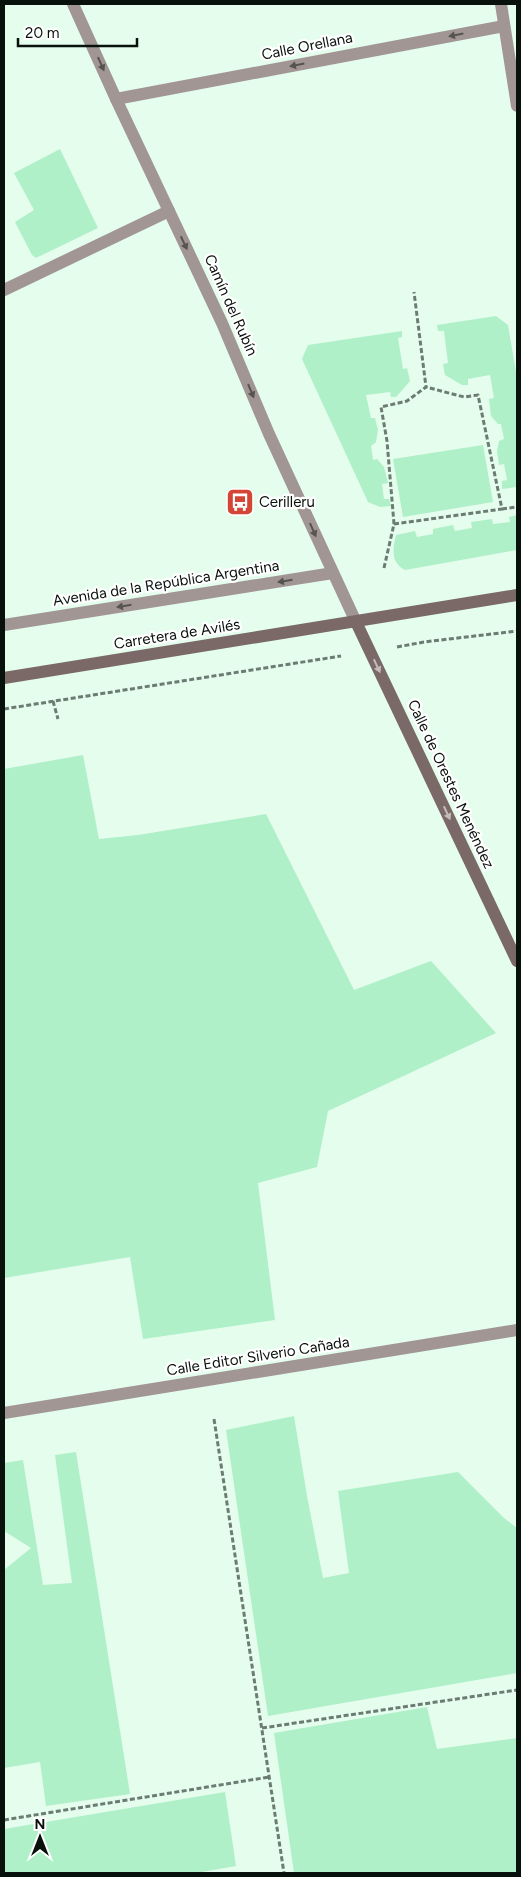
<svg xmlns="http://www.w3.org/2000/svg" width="521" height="1877" viewBox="0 0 521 1877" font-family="Figtree,sans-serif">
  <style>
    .green { fill: #aff0c9 }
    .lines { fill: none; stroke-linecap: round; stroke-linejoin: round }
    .path { stroke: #6c7c72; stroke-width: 3; stroke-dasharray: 5 2.5; stroke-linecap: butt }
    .lane { stroke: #a29694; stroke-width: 12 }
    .street { stroke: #a29694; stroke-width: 12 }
    .secondary { stroke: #7a6966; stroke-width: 12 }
    .oneway { fill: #565450 }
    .oneway2 { fill: #c3bcba }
    .labels { text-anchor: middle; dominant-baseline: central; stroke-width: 4.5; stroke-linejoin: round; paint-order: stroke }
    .street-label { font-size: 15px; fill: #09110c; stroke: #fff }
    .poi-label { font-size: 15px; fill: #09110c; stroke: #fff; text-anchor: start }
  </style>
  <rect width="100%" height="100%" fill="#e4fded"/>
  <!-- green -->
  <g class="green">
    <polygon points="60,149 98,228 36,258 32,255 15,222 34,210 14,173"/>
    <polygon points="496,316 508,325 517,378 517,487 502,489 502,481 507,480 504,464 499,465 497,451 499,441 504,439 501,424 498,424 491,416 489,399 494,398 490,375 468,379 468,385 462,385 445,375 443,364 448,363 444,331 438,331 437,325"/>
    <polygon points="402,331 402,337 398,338 403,369 407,368 410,381 396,397 391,397 390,392 366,395 371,418 375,418 378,430 376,442 371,446 373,460 377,459 384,467 388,483 382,484 384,499 389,499 391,506 380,507 368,502 302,359 308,345"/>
    <polygon points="483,445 493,502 403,517 393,459"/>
    <path d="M517,515v35l-112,20c-15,-7 -12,-23 -9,-35l19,-4 2,6 16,-3v-5l20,-4 2,6 17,-3 -1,-6 21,-3 1,5 17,-2 -1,-5z"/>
    <polygon points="83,755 99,839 138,835 266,814 354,990 431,961 496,1033 328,1111 317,1167 258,1183 275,1320 143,1339 130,1257 4,1278 4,769"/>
    <polygon points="294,1416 307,1496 323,1578 349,1573 338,1491 458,1472 504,1518 517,1528 517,1673 268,1716 226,1430"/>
    <polygon points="76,1452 130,1794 46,1806 40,1762 4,1768 4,1570 31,1548 4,1531 4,1463 23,1460 43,1585 72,1583 55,1455"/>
    <polygon points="427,1707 437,1749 517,1738 517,1873 294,1873 274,1733"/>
    <polygon points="225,1792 236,1866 196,1873 4,1873 4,1829"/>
  </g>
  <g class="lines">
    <!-- path -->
    <g class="path">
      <polyline points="502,509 517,507"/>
      <polyline points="394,524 502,509 478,395 464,397 426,387"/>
      <polyline points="384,568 394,524 387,441 381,407 407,401 426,387 414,292"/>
      <polyline points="397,647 424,642 517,631"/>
      <polyline points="53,701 58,719"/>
      <polyline points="4,709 341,656"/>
      <polyline points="214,1419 284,1873"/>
      <polyline points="262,1728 517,1690"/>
      <polyline points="4,1820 269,1777"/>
    </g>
    <!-- lane -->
    <g class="lane">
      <polyline points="4,290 169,211"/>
      <polyline points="4,625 333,573"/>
    </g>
    <!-- street -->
    <g class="street">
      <polyline points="73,4 116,99 222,323 269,434 356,622"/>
      <polyline points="501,4 517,106"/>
      <polyline points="116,99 504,26"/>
      <polyline points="4,1413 517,1330"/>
    </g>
    <!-- secondary -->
    <g class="secondary">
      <polyline points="356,622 517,961"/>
      <polyline points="4,678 517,595"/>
    </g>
  </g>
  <!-- one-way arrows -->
  <defs><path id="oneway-solid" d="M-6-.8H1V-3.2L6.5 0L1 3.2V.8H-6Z" transform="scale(1.25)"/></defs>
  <g class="oneway">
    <use href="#oneway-solid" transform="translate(456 35) rotate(169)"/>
    <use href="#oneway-solid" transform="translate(101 64) rotate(66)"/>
    <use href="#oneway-solid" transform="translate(297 65) rotate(169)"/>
    <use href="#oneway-solid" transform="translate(184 243) rotate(65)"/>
    <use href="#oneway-solid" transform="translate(251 391) rotate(67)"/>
    <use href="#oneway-solid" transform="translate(313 530) rotate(66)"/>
    <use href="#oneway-solid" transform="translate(285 581) rotate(171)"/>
    <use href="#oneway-solid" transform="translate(124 606) rotate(171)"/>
  </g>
  <g class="oneway2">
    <use href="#oneway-solid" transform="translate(377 666) rotate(65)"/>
    <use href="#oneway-solid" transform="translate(447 813) rotate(65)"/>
  </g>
  <!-- icons -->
  <defs>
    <g id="bus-square" transform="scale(1.4375)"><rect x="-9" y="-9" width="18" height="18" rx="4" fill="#d34636" stroke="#fff"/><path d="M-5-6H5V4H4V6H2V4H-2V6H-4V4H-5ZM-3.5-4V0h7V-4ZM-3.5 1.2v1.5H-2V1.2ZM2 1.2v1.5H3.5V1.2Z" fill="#fff"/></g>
  </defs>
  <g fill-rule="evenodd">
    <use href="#bus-square" x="240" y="502"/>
  </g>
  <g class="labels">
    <!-- street labels -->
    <g class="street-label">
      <text transform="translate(307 46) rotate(-11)">Calle Orellana</text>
      <text transform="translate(231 305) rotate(66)">Camín del Rubín</text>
      <text transform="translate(166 583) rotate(-9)">Avenida de la República Argentina</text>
      <text transform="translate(177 634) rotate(-9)">Carretera de Avilés</text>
      <text transform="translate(451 784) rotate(65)">Calle de Orestes Menéndez</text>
      <text transform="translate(258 1356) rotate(-9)">Calle Editor Silverio Cañada</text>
    </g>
    <!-- poi labels -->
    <g class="poi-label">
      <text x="259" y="502">Cerilleru</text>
    </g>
  </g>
  <!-- border -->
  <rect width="521" height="1877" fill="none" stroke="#09110c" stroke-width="10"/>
  <!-- north arrow -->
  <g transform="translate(40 1837)" stroke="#ffffff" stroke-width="4" paint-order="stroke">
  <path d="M0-4L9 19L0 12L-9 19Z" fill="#09110c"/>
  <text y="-8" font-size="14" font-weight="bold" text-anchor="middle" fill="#09110c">N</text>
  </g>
  <!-- scale -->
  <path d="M18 38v8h119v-8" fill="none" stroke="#09110c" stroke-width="2.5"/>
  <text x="25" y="38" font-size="15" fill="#09110c" stroke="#ffffff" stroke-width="4" paint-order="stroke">20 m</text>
</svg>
